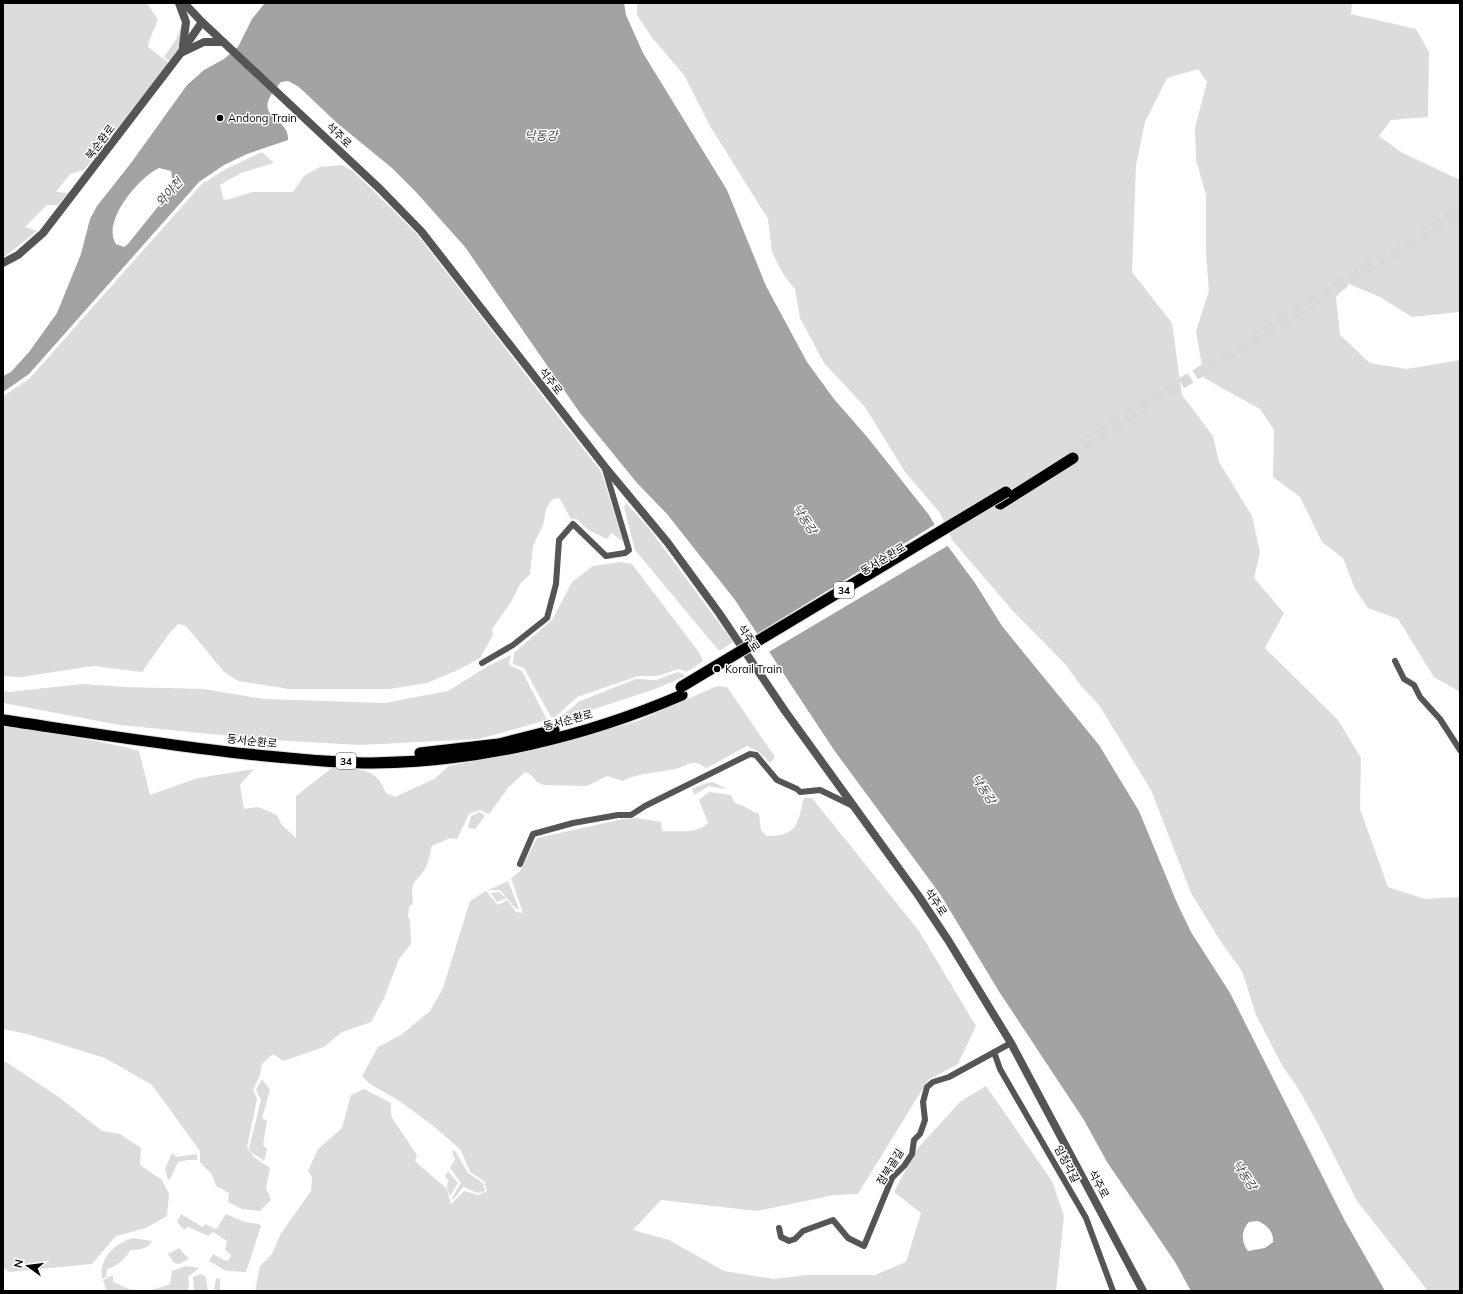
<svg xmlns="http://www.w3.org/2000/svg" width="1463" height="1294" viewBox="0 0 1463 1294" font-family="Mulish,'Noto Sans KR',sans-serif">
  <style>
    .green { fill: #dcdcdc }
    .water { fill: #a3a3a3; fill-rule: evenodd }
    .pier { fill: #fff }
    .lines { fill: none; stroke-linecap: round; stroke-linejoin: round }
    .trunk-tunnel { stroke: #d9d9d9; stroke-width: 11; stroke-dasharray: 11 5.5; stroke-linecap: butt }
    .trunk-casing { stroke: #dbdbdb; stroke-width: 13 }
    .minor { stroke: #555; stroke-width: 6 }
    .tertiary { stroke: #555; stroke-width: 8 }
    .trunk { stroke: #000; stroke-width: 11 }
    .trunk-bridge-casing { stroke: #dbdbdb; stroke-width: 13; stroke-linecap: butt }
    .trunk-bridge { stroke: #000; stroke-width: 11 }
    .poi-dot { fill: #000; stroke: #fff; stroke-width: 1.5 }
    .labels { text-anchor: middle; dominant-baseline: central; stroke-width: 3; stroke-linejoin: round; paint-order: stroke }
    .shield { fill: #fff; stroke: #4c4c4c; stroke-width: 1 }
    .shield-label { font-size: 10px; font-weight: bold; fill: #000 }
    .poi-label { font-size: 11px; fill: #000; stroke: #fff; text-anchor: start }
    .street-label { font-size: 11px; fill: #000; stroke: #fff }
    .water-label { font-size: 12px; font-style: italic; fill: #444; stroke: #fff }
  </style>
  <rect width="100%" height="100%" fill="#fff"/>
  <!-- green -->
  <g class="green">
    <polygon points="3,3 147,3 158,20 149,41 148,47 169,63 84,170 70,174 56,192 68,193 58,205 47,205 25,227 37,231 3,258"/>
    <polygon points="637,3 1352,3 1351,14 1416,29 1429,52 1428,117 1391,120 1379,136 1401,152 1460,180 1460,312 1412,317 1380,297 1349,284 1336,297 1340,335 1370,363 1407,369 1460,360 1460,692 1434,677 1398,619 1368,608 1355,589 1343,558 1322,542 1300,497 1273,477 1274,430 1260,409 1204,378 1196,331 1209,291 1206,254 1206,195 1196,160 1195,128 1207,82 1198,69 1167,78 1145,122 1136,165 1132,272 1172,323 1182,395 1213,436 1219,462 1252,516 1260,552 1254,578 1284,613 1265,648 1338,720 1361,758 1360,809 1388,887 1425,899 1460,897 1460,1291 1428,1291 1357,1201 1318,1124 1298,1088 1283,1067 1256,1015 1242,971 1221,942 1191,893 1151,790 1099,705 1081,686 1066,665 1012,610 952,540 940,513 905,472 865,407 824,363 800,318 795,289 783,274 772,252 768,219 710,126 684,75 653,39 637,15"/>
    <polygon points="183,21 180,48 171,62 164,57 177,38"/>
    <polygon points="262,152 274,163 241,173 220,185 223,199 226,200 253,192 293,192 304,176 320,167 342,165 353,171 416,233 602,473 623,542 612,533 607,539 588,530 577,519 571,519 560,499 556,498 551,501 546,509 543,525 533,546 530,574 520,584 511,602 492,629 493,635 480,658 458,670 427,683 389,689 289,689 238,681 224,672 186,626 178,624 168,635 142,672 93,666 21,677 3,676 3,396 29,379 202,184 226,169"/>
    <polygon points="626,503 648,527 733,642 719,651 635,550 624,507"/>
    <polygon points="621,562 632,564 698,651 703,661 687,672 678,669 658,676 638,676 577,697 555,717 551,717 524,668 513,664 514,653 552,620 572,582 593,566"/>
    <polygon points="511,655 509,665 522,671 547,720 479,739 360,745 272,740 120,725 3,703 3,690 9,692 82,684 125,687 204,689 264,699 385,703 448,691 488,666"/>
    <polygon points="678,672 686,676 655,689 573,716 559,718 580,701 636,679 656,680"/>
    <path d="M717,686l10,1 48,70 -5,6 -11,-11 -12,-6 -40,22c-3,-1 -8,-5 -11,-5 -9,-1 -14,5 -21,6 -17,4 -36,3 -52,12l-16,-5 -20,10 -43,-1 -7,-3 -6,-7 -6,-3 -17,16 -19,26 -9,-4 -11,4 -12,25 -7,-1 -18,8c-2,6 -3,15 -6,21 -10,18 -16,10 -13,36l-4,4 -1,10 2,2 1,25 -12,15 -15,39 -13,24 -29,10 -18,15 -41,14 -10,-7 -11,10 -2,11 -7,15 4,9 -10,48 7,10 16,11 -4,20 5,12 -11,11 -18,-2 -14,-7 1,-9 -13,-7 -4,-11 -12,-13v-11l-48,-66 -47,-27 -78,-24 -24,-5v-306l123,24 13,4 11,44 48,-17 56,-9 -14,16 4,24 14,-2 19,8 4,9 15,14v-42l37,-29c27,4 42,-2 53,26l9,4 39,-18 15,-13 107,-22 82,-23z"/>
    <polygon points="713,782 727,789 709,786 694,795 692,789 706,783"/>
    <path d="M709,792l22,3 4,8c12,3 13,7 24,11l2,16 6,6c31,0 30,-12 37,-38h8l107,133 57,95 -18,38 -30,16 -70,114 -24,1 -77,16 -96,-11 -28,30 36,10 55,31 50,8 33,-4h68l31,-13 15,-49 -27,-21 23,-43 44,-48 25,-15 66,95 12,35 -8,75h-801l5,-25 12,-12 8,-19 31,-44 1,-14 -4,-6 10,-22 24,-21 9,-33 13,-6 27,14v13l26,39 -2,6 32,28 4,15 13,-13 14,4 9,-4 -3,-10 -14,-9 -9,-22 -29,-25 -34,-25 -28,-16 -8,-8 16,-29 23,-12 29,-24 13,-23 27,-87 16,-10 12,14 9,-5 9,12 7,1 -12,-35 9,-7 17,-33 86,-19 14,-1 24,4 1,9c14,0 36,3 46,-8l-9,-23z"/>
    <polygon points="480,812 485,816 475,829 468,828 471,816"/>
    <polygon points="508,881 519,909 515,908 500,890 489,890"/>
    <polygon points="499,892 506,898 497,902 491,893"/>
    <polygon points="3,1060 60,1098 102,1131 120,1134 141,1148 140,1165 162,1180 169,1194 167,1216 146,1228 116,1236 92,1264 10,1272 3,1268"/>
    <polygon points="262,1079 270,1090 262,1118 267,1121 263,1145 267,1149 264,1161 251,1152 249,1148 261,1100 256,1090"/>
    <polygon points="454,1149 468,1173 483,1183 485,1191 478,1193 463,1187 453,1200 452,1198 461,1183 450,1168 455,1159 452,1152"/>
    <polygon points="172,1153 177,1157 197,1154 197,1160 188,1160 178,1162 170,1179 168,1180 165,1169"/>
    <polygon points="448,1171 458,1183 450,1196 447,1188 448,1180 445,1176"/>
    <polygon points="181,1214 203,1227 205,1224 215,1229 217,1228 226,1214 245,1222 259,1224 261,1226 246,1272 226,1271 209,1261 213,1254 226,1261 229,1260 231,1255 225,1250 227,1241 213,1232 208,1236 188,1227 184,1230 177,1222"/>
    <path d="M133,1238l19,3c-3,8 -14,9 -22,9 -3,8 -14,17 -23,19l-1,8 -4,2c-3,-21 12,-35 31,-41z"/>
    <polygon points="179,1248 189,1259 179,1264 174,1263 168,1254"/>
    <polygon points="186,1266 199,1268 188,1277 189,1286 187,1291 147,1291 168,1285 170,1284 172,1271"/>
    <polygon points="201,1274 206,1277 208,1291 194,1291 193,1277"/>
    <polygon points="113,1275 113,1282 134,1291 107,1291 103,1280"/>
    <polygon points="216,1278 220,1279 220,1291 214,1291"/>
  </g>
  <!-- water -->
  <path class="water" d="M265,3h359l2,12 17,38 84,137 39,96 41,76 27,37 34,39 61,77 15,26 31,42 27,43 97,119 40,66 38,92 14,29 39,61 115,228 40,70h-194l-16,-29 -68,-100 -23,-42 -84,-127 -60,-99 -106,-144 -99,-150 -68,-86 -30,-31 -57,-70 -115,-166 -49,-55 -24,-24 -55,-45 -38,-36 -11,-6 -7,1c-35,38 9,33 7,58l-41,14 -23,11 -25,17 -170,192 -26,18v-16l8,-4 18,-20 28,-39 24,-59 9,-35 7,-13 34,-43 56,-78 17,-15 20,-11 14,-12 14,-28zM159,168l12,3 1,7 -3,10 -5,11 -36,45 -4,3 -8,-3c-15,-22 23,-67 43,-76zM1258,1221c9,4 16,11 15,21l-8,6 -17,3c-7,-9 -7,-21 1,-29z"/>
  <!-- pier -->
  <polygon class="pier" points="936,524 949,545 767,653 755,635"/>
  <g class="lines">
    <!-- trunk-tunnel -->
    <polyline class="trunk-tunnel" points="1069,453 1460,211"/>
    <!-- trunk casing -->
    <g class="trunk-casing">
      <g id="trunk">
        <polyline points="1000,504 1073,458"/>
        <path d="M3,720c81,12 162,25 244,34 42,4 83,9 125,9 106,-1 213,-26 310,-68"/>
        <polyline points="420,753 499,744 554,730"/>
      </g>
    </g>
    <!-- minor -->
    <g class="minor">
      <polyline points="1395,661 1404,679 1414,685 1420,697 1440,719 1460,750"/>
      <polyline points="482,663 513,645 547,618 556,584 559,540 573,524 606,556 625,553 629,550 605,469"/>
      <polyline points="520,864 533,834 573,823 618,815 631,815 645,806 750,754 756,755 777,780 797,789 800,792 820,790 853,806"/>
      <polyline points="994,1052 1000,1069 1086,1218 1113,1291"/>
      <polyline points="779,1228 781,1237 789,1241 795,1239 803,1231 833,1220 848,1238 864,1246 892,1178 904,1166 912,1154 914,1140 920,1134 925,1120 923,1102 927,1087 933,1082 949,1077 1011,1043"/>
    </g>
    <!-- tertiary -->
    <g class="tertiary">
      <polyline points="179,3 186,22 183,46"/>
      <polyline points="184,3 202,22 380,189 421,231 605,467 668,543 719,613 785,711 918,895 948,940 1011,1043 1143,1291"/>
      <polyline points="183,52 204,42 223,42"/>
      <polyline points="3,263 18,255 43,233 180,54 202,22"/>
    </g>
    <!-- trunk -->
    <use href="#trunk" class="trunk"/>
    <!-- trunk-bridge casing -->
    <g class="trunk-bridge-casing">
      <polyline id="trunk-bridge" points="681,687 1006,492"/>
    </g>
    <!-- trunk-bridge -->
    <use href="#trunk-bridge" class="trunk-bridge"/>
  </g>
  <!-- markers -->
  <g class="poi-dot">
    <circle cx="220" cy="118" r="4"/>
    <circle cx="717" cy="669" r="4"/>
  </g>
  <g class="labels">
    <!-- shield labels -->
    <g class="shield">
      <rect x="834" y="582" width="20" height="16" rx="3"/>
      <rect x="336" y="753" width="20" height="16" rx="3"/>
    </g>
    <g class="shield-label">
      <text x="844" y="590">34</text>
      <text x="346" y="761">34</text>
    </g>
    <!-- poi labels -->
    <g class="poi-label">
      <text x="228" y="118">Andong Train</text>
      <text x="725" y="669">Korail Train</text>
    </g>
    <!-- street labels -->
    <g class="street-label">
      <text transform="translate(339 135) rotate(44)">석주로</text>
      <text transform="translate(100 142) rotate(-53)">북순환로</text>
      <text transform="translate(551 381) rotate(52)">석주로</text>
      <text transform="translate(883 559) rotate(-31)">동서순환로</text>
      <text transform="translate(749 638) rotate(56)">석주로</text>
      <text transform="translate(568 720) rotate(-15)">동서순환로</text>
      <text transform="translate(252 741) rotate(6)">동서순환로</text>
      <text transform="translate(936 902) rotate(56)">석주로</text>
      <text transform="translate(1067 1164) rotate(62)">임청각길</text>
      <text transform="translate(890 1167) rotate(-58)">점북골길</text>
      <text transform="translate(1099 1184) rotate(62)">석주로</text>
    </g>
    <!-- water labels -->
    <g class="water-label">
      <text x="541" y="135">낙동강</text>
      <text transform="translate(169 192) rotate(-48)">와야천</text>
      <text transform="translate(805 519) rotate(56)">낙동강</text>
      <text transform="translate(984 789) rotate(56)">낙동강</text>
      <text transform="translate(1245 1175) rotate(56)">낙동강</text>
    </g>
  </g>
  <!-- border -->
  <rect width="1463" height="1294" fill="none" stroke="#000000" stroke-width="8"/>
  <!-- north arrow -->
  <g transform="translate(28 1266) rotate(284)" stroke="#ffffff" stroke-width="3" paint-order="stroke">
  <path d="M0-3L7 15L0 10L-7 15Z" fill="#000000"/>
  <text y="-6" font-size="11" font-weight="bold" text-anchor="middle" fill="#000000">N</text>
  </g>
</svg>
